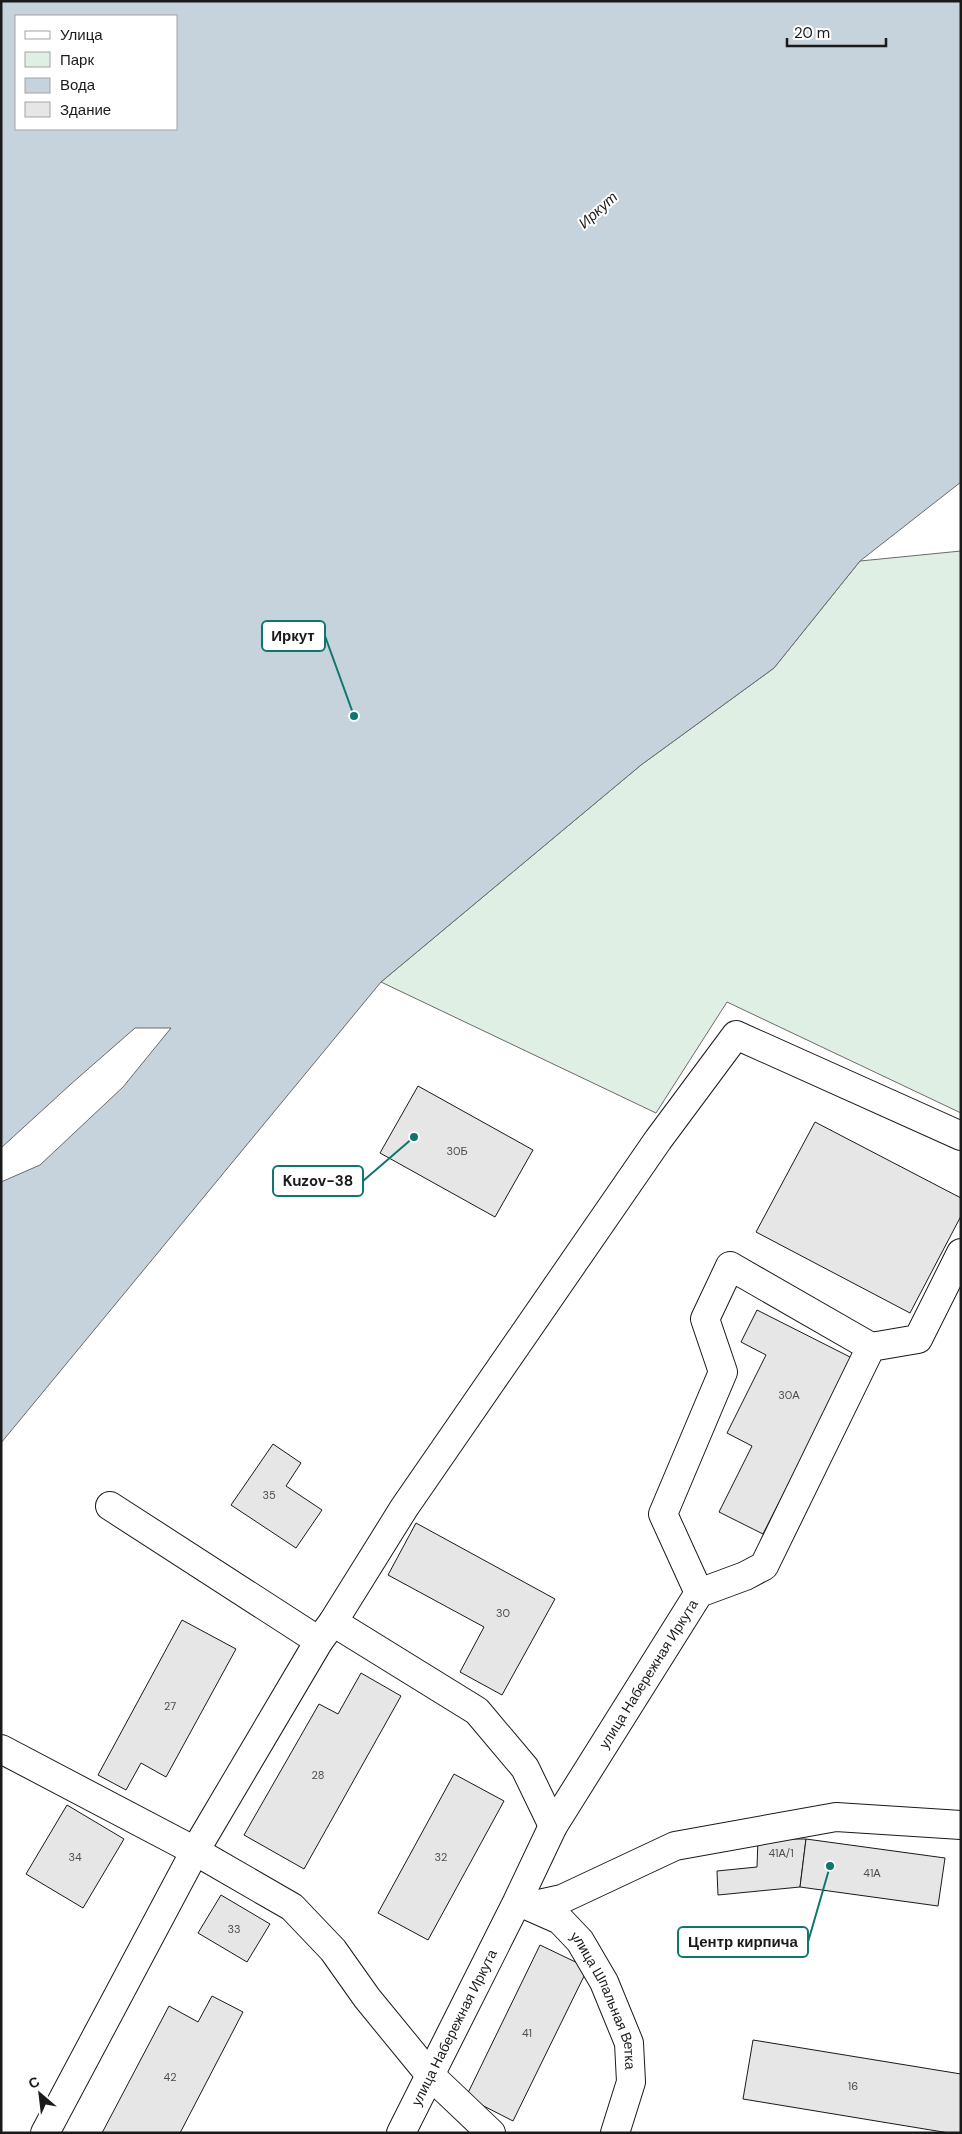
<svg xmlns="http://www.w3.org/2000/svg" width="962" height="2134" viewBox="0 0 962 2134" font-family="'DM Sans',sans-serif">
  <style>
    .green { fill: #e0efe3; stroke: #6a6a6a }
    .water { fill: #c6d2dc; stroke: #6a6a6a; fill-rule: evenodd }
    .building { fill: #e6e6e6; stroke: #1a1a1a }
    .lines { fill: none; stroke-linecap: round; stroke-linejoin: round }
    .minor-casing { stroke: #1a1a1a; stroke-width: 30 }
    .minor { stroke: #fff; stroke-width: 28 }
    .labels { text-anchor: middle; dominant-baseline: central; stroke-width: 4; stroke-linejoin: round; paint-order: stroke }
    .number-label { font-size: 11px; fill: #4d4d4d }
    .street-label { font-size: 14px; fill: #1a1a1a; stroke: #fff }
    .water-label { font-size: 15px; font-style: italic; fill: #1a1a1a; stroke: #fff }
    .leader { fill: none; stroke: #0f766e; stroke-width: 2 }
    .callout-dot { fill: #0f766e; stroke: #fff; stroke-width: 2 }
    .callout { fill: #fff; stroke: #0f766e; stroke-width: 2 }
    .callout-label { font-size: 15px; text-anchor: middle; font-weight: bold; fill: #1a1a1a }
  </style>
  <rect width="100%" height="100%" fill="#fff"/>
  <!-- green -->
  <polygon class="green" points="961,551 961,1113 727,1002 656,1113 381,982 641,765 774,668 860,561"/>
  <!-- water -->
  <path class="water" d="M1,1h960v481l-101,79 -86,107 -133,97 -260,217 -380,461v-261l39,-17 83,-78 48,-59h-36l-64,56 -70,64zM16,16h160v113h-160z"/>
  <!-- building -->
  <g class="building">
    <polygon points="418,1086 533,1150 495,1217 380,1153"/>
    <polygon points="815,1122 961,1198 961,1216 910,1313 756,1232"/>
    <polygon points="757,1310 852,1358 763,1534 719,1512 752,1446 727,1433 766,1355 741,1342"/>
    <polygon points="273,1444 301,1463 286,1486 322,1510 296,1548 231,1505"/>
    <polygon points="416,1523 555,1599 502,1695 460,1672 484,1627 388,1575"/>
    <polygon points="182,1620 236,1649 166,1777 141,1763 126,1790 98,1775"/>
    <polygon points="361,1673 401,1696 304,1869 244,1835 319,1704 338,1714"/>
    <polygon points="454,1774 504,1801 428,1940 378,1913"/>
    <polygon points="67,1805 124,1839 83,1908 26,1874"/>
    <polygon points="758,1839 806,1839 800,1887 718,1895 717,1871 757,1867"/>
    <polygon points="806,1839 945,1858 938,1906 800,1887"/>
    <polygon points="221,1895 270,1924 247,1962 198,1933"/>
    <polygon points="540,1945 588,1968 513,2121 466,2097"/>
    <polygon points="212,1996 243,2012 180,2133 102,2133 169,2006 198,2022"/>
    <polygon points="753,2040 961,2074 961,2133 949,2133 743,2099"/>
  </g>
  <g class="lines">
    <!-- minor casing -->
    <g class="minor-casing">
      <g id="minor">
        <polyline points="110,1506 319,1641"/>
        <polyline points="699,1593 663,1514 723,1372 705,1319 730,1266 871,1347"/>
        <polyline points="333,1622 477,1711 525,1768 553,1826"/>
        <polyline points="1,1749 195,1851 292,1907 333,1950 367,1998 430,2075 491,2133"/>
        <path id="s1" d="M526,1905l34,15 20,21 24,41 25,61 2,39 -16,51"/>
        <polyline points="530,1906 562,1899 675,1846 836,1817 961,1825"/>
        <polyline points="45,2133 195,1851 319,1641 333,1622 404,1508 658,1140 736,1035 961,1136"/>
        <path id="s2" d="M401,2133l116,-231 36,-76 146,-233 46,-17 19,-10 107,-219 47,-8 43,-86"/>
      </g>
    </g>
    <!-- minor -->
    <use href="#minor" class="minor"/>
  </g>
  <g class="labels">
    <!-- number labels -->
    <g class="number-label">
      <text x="457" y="1151">30Б</text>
      <text x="789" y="1395">30А</text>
      <text x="269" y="1495">35</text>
      <text x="503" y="1613">30</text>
      <text x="170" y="1706">27</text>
      <text x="318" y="1775">28</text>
      <text x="781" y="1853">41А/1</text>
      <text x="75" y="1857">34</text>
      <text x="441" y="1857">32</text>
      <text x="872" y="1873">41А</text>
      <text x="234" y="1929">33</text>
      <text x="527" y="2033">41</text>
      <text x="170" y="2077">42</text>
      <text x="853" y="2086">16</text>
    </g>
    <!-- street labels -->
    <g class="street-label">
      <text stroke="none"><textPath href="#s2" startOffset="522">улица Набережная Иркута</textPath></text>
      <text stroke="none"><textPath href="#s1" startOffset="131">улица Шпальная Ветка</textPath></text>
      <text stroke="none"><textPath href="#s2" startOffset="118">улица Набережная Иркута</textPath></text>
    </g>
    <!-- water labels -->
    <g class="water-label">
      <text transform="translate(598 210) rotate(-42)">Иркут</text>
    </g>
  </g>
  <!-- callouts -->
  <path class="leader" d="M354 716L325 636M414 1137L363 1181M830 1866L808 1942"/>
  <g class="callout-dot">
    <circle cx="354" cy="716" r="5"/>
    <circle cx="414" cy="1137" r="5"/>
    <circle cx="830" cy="1866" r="5"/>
  </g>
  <g class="callout">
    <rect x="262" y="621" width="63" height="30" rx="5"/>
    <rect x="273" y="1166" width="90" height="30" rx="5"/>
    <rect x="678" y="1927" width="130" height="30" rx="5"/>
  </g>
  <g class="callout-label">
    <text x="293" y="641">Иркут</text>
    <text x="318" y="1186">Kuzov-38</text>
    <text x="743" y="1947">Центр кирпича</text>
  </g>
  <!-- border -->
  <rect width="962" height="2134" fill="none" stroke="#1a1a1a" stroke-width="5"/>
  <!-- legend -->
  <rect x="15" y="15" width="162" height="115" fill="#ffffff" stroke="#a3a3a3"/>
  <rect x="25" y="31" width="25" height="8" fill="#ffffff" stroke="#a3a3a3"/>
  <text x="60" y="40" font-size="15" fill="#1a1a1a">Улица</text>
  <rect x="25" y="52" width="25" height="15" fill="#e0efe3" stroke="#a3a3a3"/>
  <text x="60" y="65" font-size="15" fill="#1a1a1a">Парк</text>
  <rect x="25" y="78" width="25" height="15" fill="#c6d2dc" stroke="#a3a3a3"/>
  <text x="60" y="90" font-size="15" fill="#1a1a1a">Вода</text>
  <rect x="25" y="102" width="25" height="15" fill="#e6e6e6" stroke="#a3a3a3"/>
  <text x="60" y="115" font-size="15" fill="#1a1a1a">Здание</text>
  <!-- north arrow -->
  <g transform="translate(40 2094) rotate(332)" stroke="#ffffff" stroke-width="4" paint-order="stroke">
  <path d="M0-4L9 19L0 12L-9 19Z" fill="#1a1a1a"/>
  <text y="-8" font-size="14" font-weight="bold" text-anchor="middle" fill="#1a1a1a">С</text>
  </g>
  <!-- scale -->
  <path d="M787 38v8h99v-8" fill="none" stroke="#1a1a1a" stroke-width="2.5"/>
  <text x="794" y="38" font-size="15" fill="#1a1a1a" stroke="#ffffff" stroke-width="4" paint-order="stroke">20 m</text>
</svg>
